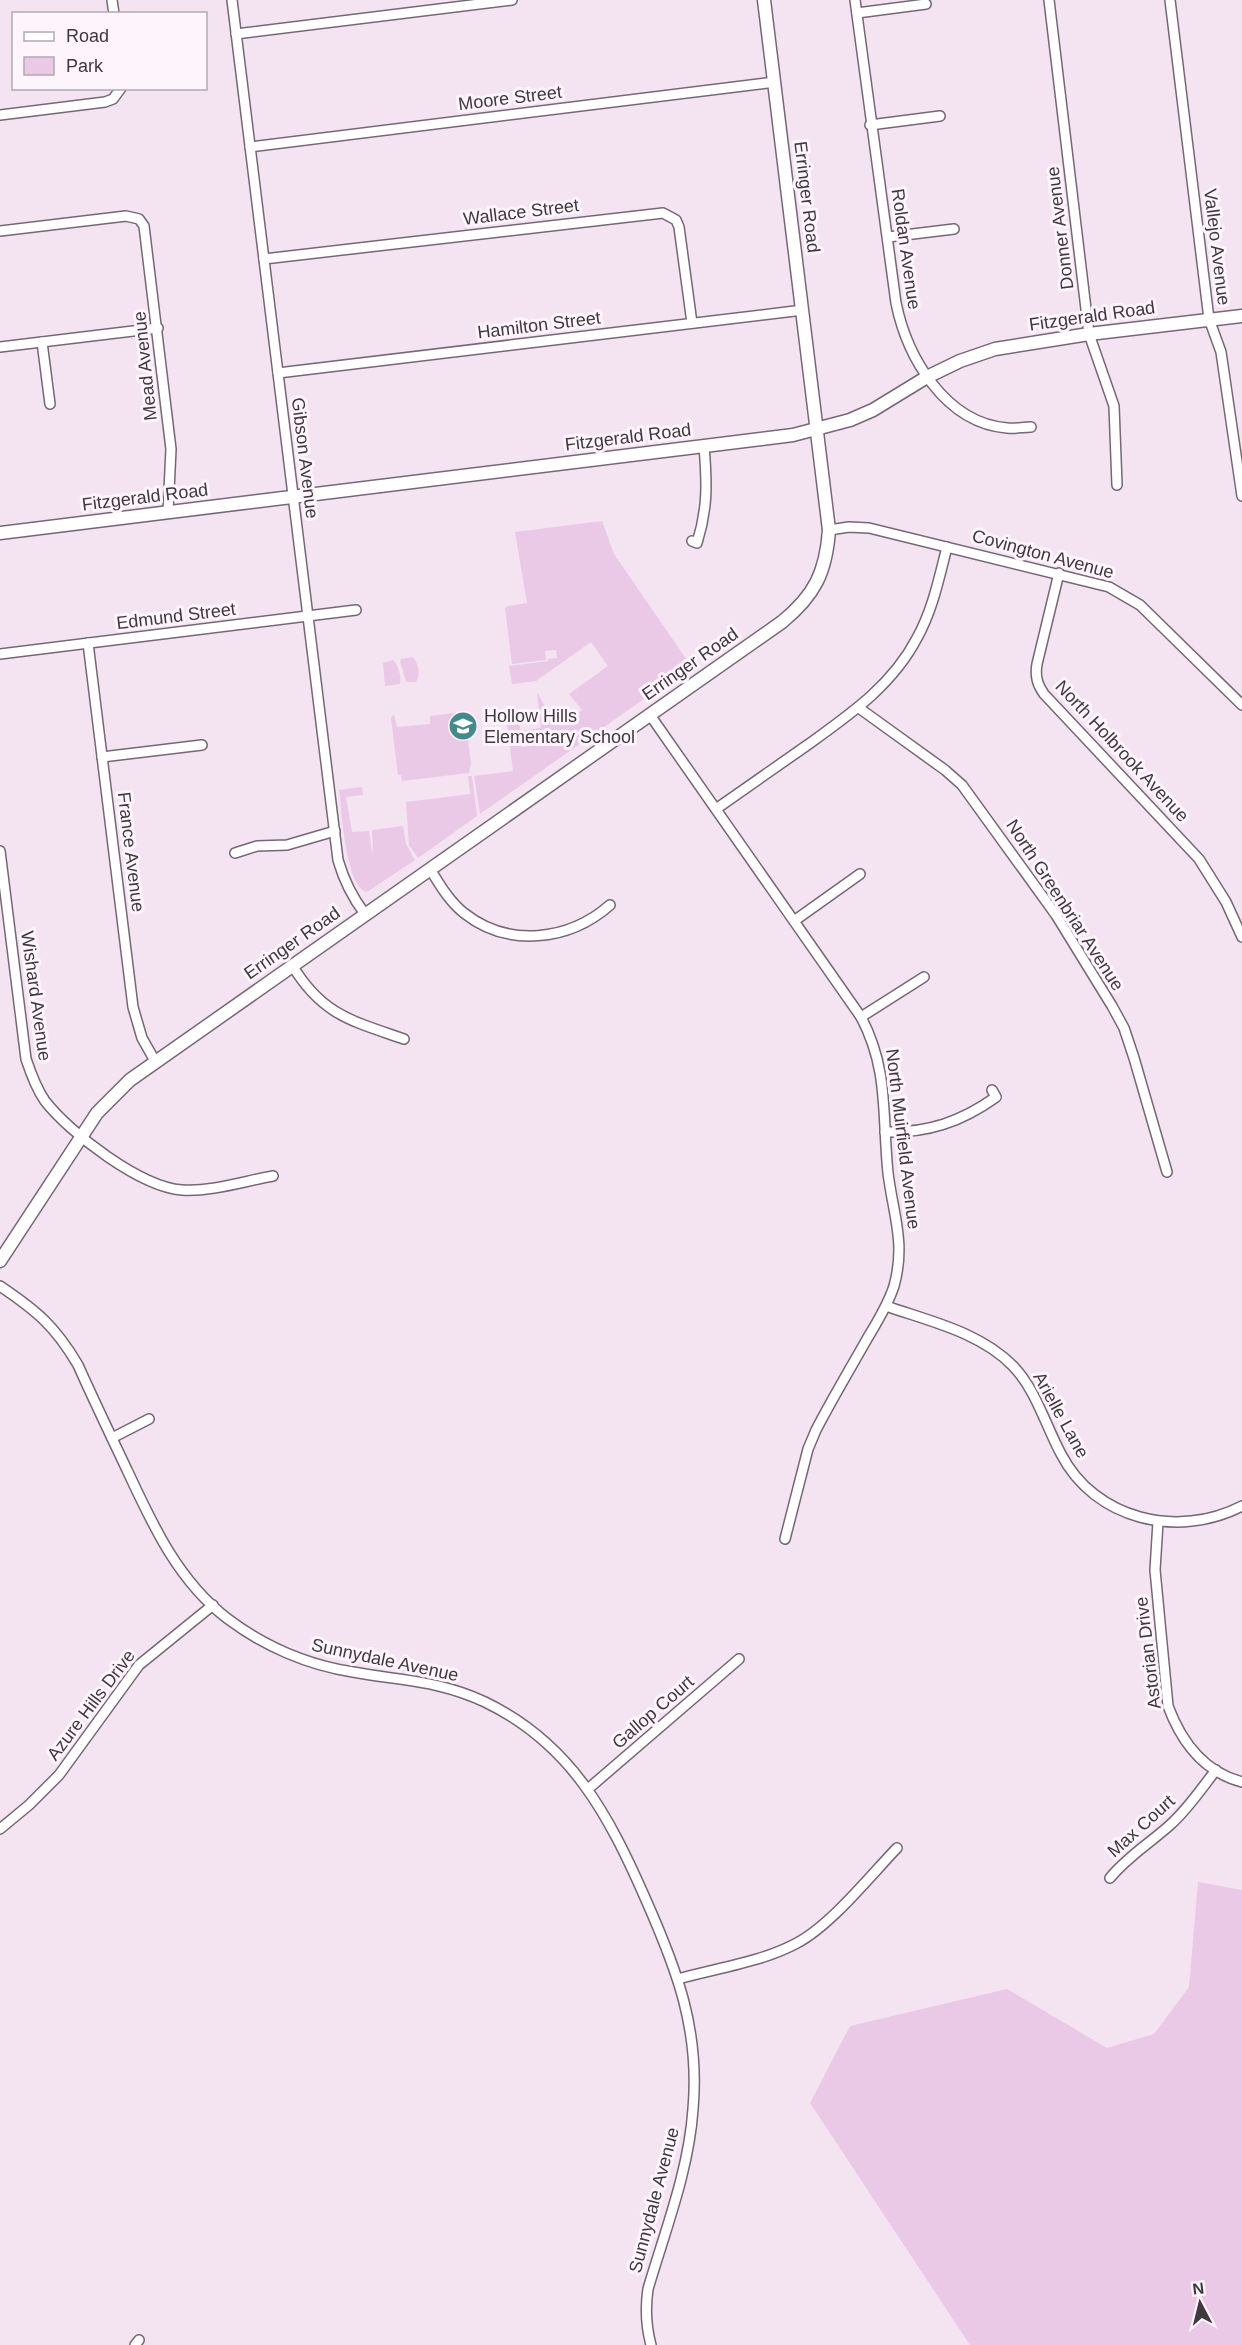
<svg xmlns="http://www.w3.org/2000/svg" width="1242" height="2345" viewBox="0 0 1242 2345" font-family="Arial,sans-serif">
  <style>
    .green { fill: #e9c9e5 }
    .lines { fill: none; stroke-linecap: round; stroke-linejoin: round }
    .street-casing { stroke: #756874; stroke-width: 12 }
    .secondary-casing { stroke: #756874; stroke-width: 15 }
    .street { stroke: #fff; stroke-width: 9 }
    .secondary { stroke: #fff; stroke-width: 12 }
    .labels { text-anchor: middle; dominant-baseline: central; stroke-width: 6; stroke-linejoin: round; paint-order: stroke }
    .street-label { font-size: 18px; fill: #3f393e; stroke: #fdf4fc }
    .poi-label { font-size: 18px; fill: #3f393e; stroke: #fdf4fc; text-anchor: start }
  </style>
  <rect width="100%" height="100%" fill="#f4e4f2"/>
  <!-- green -->
  <g class="green">
    <polygon points="602,521 614,554 691,666 480,814 474,776 513,771 509,740 521,738 522,747 543,744 541,734 509,737 507,724 519,723 521,731 541,728 540,718 507,721 508,708 517,706 518,714 539,712 537,692 548,712 550,711 561,726 582,710 569,694 608,666 591,642 536,681 512,684 509,666 548,661 548,659 557,658 556,650 545,651 546,660 512,664 505,608 508,606 527,603 515,532"/>
    <path d="M413,657c5,6 8,19 3,25h-10l-6,-21 1,-2z"/>
    <path d="M393,660c5,5 9,16 7,24l-15,2 -2,-23z"/>
    <polygon points="462,712 463,718 465,718 471,763 469,773 402,781 401,775 398,775 391,718 394,714 397,727 430,724 430,716"/>
    <polygon points="468,776 472,776 477,816 418,858 409,845 406,802 470,794"/>
    <path d="M362,787l1,8 -17,2 6,35 17,-1 3,21 1,-1 -1,-21 31,-4 3,18 9,16 -48,32c-22,-5 -25,-82 -28,-102z"/>
    <polygon points="1198,1882 1242,1890 1242,2345 970,2345 810,2103 850,2026 1007,1989 1107,2048 1154,2034 1189,1987"/>
  </g>
  <g class="lines">
    <!-- street casing -->
    <g class="street-casing">
      <g id="street">
        <polyline points="112,0 114,14"/>
        <path d="M232,0l106,860c6,21 14,37 27,54"/>
        <path d="M855,0l41,303c11,54 49,120 111,125 8,1 16,-1 24,-1"/>
        <polyline points="1049,0 1089,334 1114,406 1117,485"/>
        <polyline points="1170,0 1209,319 1221,352 1242,496"/>
        <polyline points="857,13 926,4"/>
        <polyline points="236,34 512,0"/>
        <polyline points="0,115 105,102 113,99 121,88"/>
        <polyline points="870,125 940,116"/>
        <polyline points="250,147 775,82"/>
        <polyline points="0,231 126,216 139,219 144,226 171,449 168,512"/>
        <polyline points="888,237 954,229"/>
        <polyline points="264,259 663,213 676,220 679,227 692,323"/>
        <polyline points="42,342 50,404"/>
        <polyline points="0,347 158,328"/>
        <polyline points="278,373 803,310"/>
        <polyline points="829,530 849,527 869,528 1109,587 1140,605 1242,705"/>
        <path d="M692,541l5,2c11,-35 10,-61 7,-97"/>
        <path d="M1059,573l-22,91c-2,12 0,20 7,30l155,165 27,43 16,35"/>
        <polyline points="88,643 133,1007 142,1038 155,1061"/>
        <polyline points="0,654 356,610"/>
        <polyline points="859,708 945,770 962,785 1056,915 1112,1006 1124,1028 1134,1058 1167,1172"/>
        <path d="M650,715l211,302c28,53 21,98 27,156 5,41 18,70 6,113 -6,19 -17,36 -27,53 -17,30 -35,60 -51,91l-8,19 -23,90"/>
        <polyline points="102,757 202,745"/>
        <path d="M716,809c30,-21 60,-42 90,-63 43,-31 86,-60 111,-108 16,-29 22,-60 30,-91"/>
        <path d="M0,851l26,208c5,15 10,29 19,42 25,32 95,86 137,89 29,2 62,-9 91,-14"/>
        <polyline points="235,853 257,846 287,845 335,831"/>
        <path d="M430,869c10,16 19,32 34,44 44,35 105,28 146,-8"/>
        <polyline points="794,921 860,874"/>
        <path d="M292,965c30,50 60,56 112,74"/>
        <polyline points="861,1017 924,977"/>
        <path d="M885,1132c43,1 76,-10 111,-35l-4,-7"/>
        <path d="M0,1286c37,25 55,40 78,79 16,36 33,71 50,107 25,54 51,110 100,147 36,27 80,46 125,53 49,9 85,8 132,30 87,42 124,114 161,198 31,70 54,130 47,209 -4,61 -28,122 -45,180 -3,20 -2,37 3,56"/>
        <path d="M886,1306c43,15 94,26 127,60 23,24 32,58 48,88 34,66 117,85 181,52"/>
        <polyline points="112,1438 149,1419"/>
        <path d="M1158,1522l-3,48 13,136c13,35 36,66 74,76"/>
        <polyline points="588,1789 739,1659"/>
        <polyline points="0,1829 29,1805 59,1775 139,1665 213,1605"/>
        <path d="M1110,1878c17,-21 40,-35 60,-53 18,-16 31,-36 46,-55"/>
        <path d="M678,1979c39,-11 84,-17 119,-36 34,-18 73,-67 100,-95"/>
        <polyline points="135,2345 139,2340"/>
      </g>
    </g>
    <!-- secondary casing -->
    <g class="secondary-casing">
      <g id="secondary">
        <polyline points="0,533 793,435 850,420 873,410 927,377 960,361 995,349 1089,334 1242,316"/>
        <path d="M0,1261l97,-148 33,-33 652,-458c33,-27 44,-50 47,-92l-65,-530"/>
      </g>
    </g>
    <!-- street -->
    <use href="#street" class="street"/>
    <!-- secondary -->
    <use href="#secondary" class="secondary"/>
  </g>
  <!-- icons -->
  <defs>
    <g id="school-disc" transform="scale(1.5)"><circle r="9.5" fill="#428a8d" stroke="#fdf4fc"/><path d="M0-5L7-2L0 1L-7-2ZM-4 1L0 2.5L4 1V4Q0 6-4 4Z" fill="#fff"/></g>
  </defs>
  <g fill-rule="evenodd">
    <use href="#school-disc" x="463" y="726"/>
  </g>
  <g class="labels">
    <!-- street labels -->
    <g class="street-label">
      <text transform="translate(510 98) rotate(-7)">Moore Street</text>
      <text transform="translate(807 197) rotate(83)">Erringer Road</text>
      <text transform="translate(521 212) rotate(-7)">Wallace Street</text>
      <text transform="translate(1060 228) rotate(-97)">Donner Avenue</text>
      <text transform="translate(1217 247) rotate(83)">Vallejo Avenue</text>
      <text transform="translate(906 249) rotate(82)">Roldan Avenue</text>
      <text transform="translate(1092 316) rotate(-8)">Fitzgerald Road</text>
      <text transform="translate(539 325) rotate(-7)">Hamilton Street</text>
      <text transform="translate(145 366) rotate(-96)">Mead Avenue</text>
      <text transform="translate(628 437) rotate(-7)">Fitzgerald Road</text>
      <text transform="translate(305 458) rotate(83)">Gibson Avenue</text>
      <text transform="translate(145 497) rotate(-7)">Fitzgerald Road</text>
      <text transform="translate(1043 554) rotate(15)">Covington Avenue</text>
      <text transform="translate(176 616) rotate(-7)">Edmund Street</text>
      <text transform="translate(690 664) rotate(-35)">Erringer Road</text>
      <text transform="translate(1122 751) rotate(47)">North Holbrook Avenue</text>
      <text transform="translate(131 852) rotate(83)">France Avenue</text>
      <text transform="translate(1065 905) rotate(57)">North Greenbriar Avenue</text>
      <text transform="translate(292 943) rotate(-35)">Erringer Road</text>
      <text transform="translate(36 996) rotate(82)">Wishard Avenue</text>
      <text transform="translate(903 1139) rotate(83)">North Muirfield Avenue</text>
      <text transform="translate(1061 1415) rotate(61)">Arielle Lane</text>
      <text transform="translate(1148 1653) rotate(-97)">Astorian Drive</text>
      <text transform="translate(385 1660) rotate(12)">Sunnydale Avenue</text>
      <text transform="translate(91 1705) rotate(-53)">Azure Hills Drive</text>
      <text transform="translate(653 1712) rotate(-41)">Gallop Court</text>
      <text transform="translate(1141 1826) rotate(-42)">Max Court</text>
      <text transform="translate(654 2200) rotate(-75)">Sunnydale Avenue</text>
    </g>
    <!-- poi labels -->
    <g class="poi-label">
      <text x="484" y="716">Hollow Hills<tspan x="484" dy="21">Elementary School</tspan></text>
    </g>
  </g>
  <!-- legend -->
  <rect x="12" y="12" width="195" height="78" fill="#fdf4fc" stroke="#b1a9b0" stroke-width="1.5"/>
  <rect x="24" y="32" width="30" height="9" fill="#ffffff" stroke="#b1a9b0" stroke-width="1.5"/>
  <text x="66" y="42" font-size="18" fill="#3f393e">Road</text>
  <rect x="24" y="57" width="30" height="18" fill="#e9c9e5" stroke="#b1a9b0" stroke-width="1.5"/>
  <text x="66" y="72" font-size="18" fill="#3f393e">Park</text>
  <!-- north arrow -->
  <g transform="translate(1200 2303) rotate(353)" stroke="#fdf4fc" stroke-width="4.5" paint-order="stroke">
  <path d="M0-4.5L10 22L0 15L-10 22Z" fill="#3f393e"/>
  <text y="-9" font-size="16" font-weight="bold" text-anchor="middle" fill="#3f393e">N</text>
  </g>
</svg>
